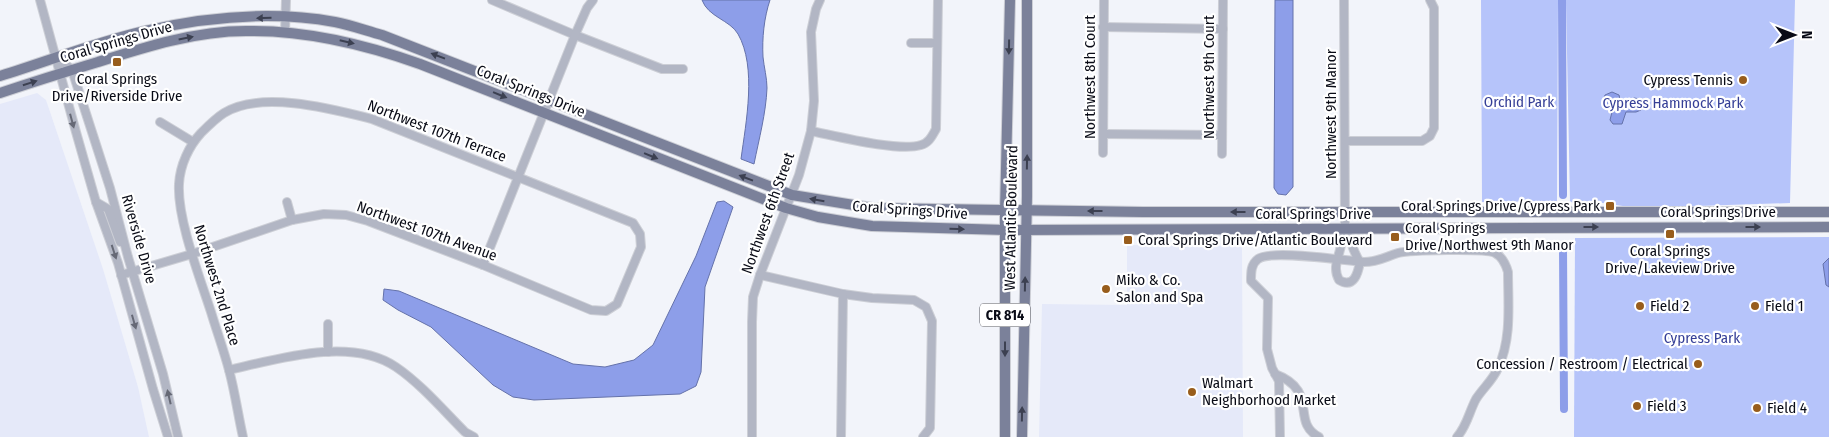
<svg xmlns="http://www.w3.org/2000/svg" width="1829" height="437" viewBox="0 0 1829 437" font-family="'Fira Sans Condensed',sans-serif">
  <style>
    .built { fill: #e5e9f9 }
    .green { fill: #b6c4fa }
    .water { fill: #8d9ee9; stroke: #6572aa }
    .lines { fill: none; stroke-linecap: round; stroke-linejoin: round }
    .canal { stroke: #8d9ee9; stroke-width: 8 }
    .minor-casing { stroke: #cdcfd6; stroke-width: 10 }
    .major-casing { stroke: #cdcfd6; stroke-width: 12 }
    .minor { stroke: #b2b6c4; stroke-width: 8 }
    .major { stroke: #7b819a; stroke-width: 10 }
    .oneway { fill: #3c4051 }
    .oneway2 { fill: #666976 }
    .poi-dot { fill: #985d1c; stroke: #fff; stroke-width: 2 }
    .labels { text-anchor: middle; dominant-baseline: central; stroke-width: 4.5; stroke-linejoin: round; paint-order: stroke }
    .shield { fill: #fff; stroke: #53545c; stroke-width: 1 }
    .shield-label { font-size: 14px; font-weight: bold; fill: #090b16 }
    .street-label { font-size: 15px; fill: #090b16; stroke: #fff }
    .poi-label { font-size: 15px; fill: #090b16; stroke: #fff; text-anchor: start }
    .park-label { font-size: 15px; fill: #353f97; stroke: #fff }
  </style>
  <rect width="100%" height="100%" fill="#f2f4fa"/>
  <!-- built -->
  <g class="built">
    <polygon points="37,93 46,100 103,269 138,387 149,437 0,437 0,104"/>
    <polygon points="1127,245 1242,246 1243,437 1039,437 1042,304 1127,305"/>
  </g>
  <!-- green -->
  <g class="green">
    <polygon points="1481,0 1795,0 1790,203 1636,208 1603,203 1573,203 1570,201 1566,3 1558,4 1557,201 1482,202"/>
    <polygon points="1829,237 1829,437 1574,437 1575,238"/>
  </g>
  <!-- water -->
  <g class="water">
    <path d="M702,0h68c-6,18 -8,38 -7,57 1,10 4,21 4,31 -1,25 -8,51 -13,76l-13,-5c5,-37 16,-92 -3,-125 -8,-14 -30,-17 -36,-34z"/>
    <polygon points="1275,0 1293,0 1293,187 1286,195 1278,194 1274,188"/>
    <path d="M1612,92l7,3 2,8h6l7,-5 6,1 2,3 -1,8 -5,2h-10l-4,12h-9l-3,-4 2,-8c-5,-6 -12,-7 -7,-17z"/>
    <polygon points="724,201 733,207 705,287 701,372 696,386 680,394 534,400 513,397 493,385 431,327 398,310 383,300 384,289 399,291 573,364 605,367 634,360 653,345 696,256 717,202"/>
    <polygon points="1829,258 1829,287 1826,285 1823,264"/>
  </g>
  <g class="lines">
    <!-- canal -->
    <g class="canal">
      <polyline points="1562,0 1563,195"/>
      <polyline points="1563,247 1564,409"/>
    </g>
    <!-- minor casing -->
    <g class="minor-casing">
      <g id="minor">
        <polyline points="40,0 76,132 96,202 118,263 153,389 168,437"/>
        <polyline points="492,0 575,35 662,69 683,69"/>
        <polyline points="1344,0 1345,229"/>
        <polyline points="1103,27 1223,29"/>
        <polyline points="285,33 286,0"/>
        <polyline points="911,43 937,43"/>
        <polyline points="57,57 72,70 110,188 128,257 163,374 178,437"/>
        <polyline points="160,122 193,142"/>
        <path d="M811,131c25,5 87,21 110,14 8,-2 11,-9 15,-16l2,-129"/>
        <polyline points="1104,134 1222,135"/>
        <polyline points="1346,141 1422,141 1430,136 1434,128 1434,8 1430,0"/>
        <polyline points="1103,153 1104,0"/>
        <polyline points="1222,154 1223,0"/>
        <polyline points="96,202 108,209 120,242"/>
        <polyline points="287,202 292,220"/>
        <path d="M1345,229c7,11 7,22 15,33 -2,11 -6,27 -21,18 -7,-13 0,-22 2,-35 1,-4 0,-9 0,-13z"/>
        <polyline points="483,265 575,35 587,8 593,0"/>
        <path d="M121,275l71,-21 100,-34 32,-6 22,1 22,6 115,44 108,45 15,1 11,-7 24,-57 -1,-13 -7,-11 -261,-104c-40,-10 -111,-29 -148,-6 -8,5 -16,13 -23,20 -12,13 -21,32 -22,51 -2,35 21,94 32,128 6,20 13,39 18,58 6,22 9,45 14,67"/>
        <polyline points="760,275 843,294 872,298 914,300 926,307 932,321 930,428 923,437"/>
        <polyline points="328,324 328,352"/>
        <path d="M229,370c48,-11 122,-34 167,-3 25,17 48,44 69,65l9,5"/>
        <path d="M1275,374c45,17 15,48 44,63"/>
        <polyline points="752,437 752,322 753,297 760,275 799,175 811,131 814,101 811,32 816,9 820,0"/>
        <polyline points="841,437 843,294"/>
        <path d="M1280,437l-1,-56 -7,-13 -5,-19 1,-51 -17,-17c0,-9 0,-17 7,-22 13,-10 87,2 106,3 14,0 21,-5 34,-9 12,-3 88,-5 97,0 8,4 11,12 13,19 0,31 4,67 -10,96 -5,12 -15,20 -22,31 -7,13 -9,27 -19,38"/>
      </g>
    </g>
    <!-- major casing -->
    <g class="major-casing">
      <g id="major">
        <path d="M0,76c49,-15 96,-34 145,-45 61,-14 129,-20 190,-9 16,3 32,9 47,13l410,160 80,13 271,4h686"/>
        <path d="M0,93c33,-11 65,-21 98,-31 47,-15 97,-31 148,-31 60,-1 118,13 174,33l366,144 32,9 54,9 133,4 824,-3"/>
        <polyline points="1005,437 1005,211 1010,0"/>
        <polyline points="1022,437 1027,196 1027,0"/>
      </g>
    </g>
    <!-- minor -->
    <use href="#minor" class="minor"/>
    <!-- major -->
    <use href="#major" class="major"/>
  </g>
  <!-- one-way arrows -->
  <defs><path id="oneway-solid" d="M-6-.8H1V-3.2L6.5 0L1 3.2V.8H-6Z" transform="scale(1.25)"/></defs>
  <g class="oneway">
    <use href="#oneway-solid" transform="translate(264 18) rotate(179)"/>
    <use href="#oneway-solid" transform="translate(186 38) rotate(-11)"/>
    <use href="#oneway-solid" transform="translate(347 42) rotate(13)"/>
    <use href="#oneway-solid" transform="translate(1009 47) rotate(91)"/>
    <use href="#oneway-solid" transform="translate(438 56) rotate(-159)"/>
    <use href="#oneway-solid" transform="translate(30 83) rotate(-18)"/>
    <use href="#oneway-solid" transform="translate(500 95) rotate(22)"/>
    <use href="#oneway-solid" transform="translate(651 156) rotate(22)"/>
    <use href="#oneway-solid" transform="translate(1027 162) rotate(-89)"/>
    <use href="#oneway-solid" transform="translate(746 178) rotate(-159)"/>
    <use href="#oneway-solid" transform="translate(817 200) rotate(-170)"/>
    <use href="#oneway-solid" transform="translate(1095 211) rotate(-180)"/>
    <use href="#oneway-solid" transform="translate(1238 212) rotate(-180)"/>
    <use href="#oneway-solid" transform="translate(1591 227)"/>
    <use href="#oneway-solid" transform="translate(1753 227)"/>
    <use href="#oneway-solid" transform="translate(957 229) rotate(1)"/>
    <use href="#oneway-solid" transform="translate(1025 284) rotate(-89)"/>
    <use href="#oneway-solid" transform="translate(1005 349) rotate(90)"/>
    <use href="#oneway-solid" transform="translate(1022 414) rotate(-89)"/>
  </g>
  <g class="oneway2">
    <use href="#oneway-solid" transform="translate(72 121) rotate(75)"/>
    <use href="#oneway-solid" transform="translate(114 252) rotate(72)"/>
    <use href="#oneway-solid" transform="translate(134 322) rotate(74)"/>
    <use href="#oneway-solid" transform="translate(169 397) rotate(-103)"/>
  </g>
  <!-- markers -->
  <g class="poi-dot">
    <rect x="112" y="57" width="10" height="10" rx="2.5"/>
    <circle cx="1743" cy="80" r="5"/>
    <rect x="1605" y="201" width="10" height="10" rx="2.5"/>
    <rect x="1665" y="229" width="10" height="10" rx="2.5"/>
    <rect x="1390" y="232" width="10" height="10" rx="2.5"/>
    <rect x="1123" y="235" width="10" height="10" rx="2.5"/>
    <circle cx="1106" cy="289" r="5"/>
    <circle cx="1640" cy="306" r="5"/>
    <circle cx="1755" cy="306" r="5"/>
    <circle cx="1698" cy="364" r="5"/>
    <circle cx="1192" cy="392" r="5"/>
    <circle cx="1637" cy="406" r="5"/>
    <circle cx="1757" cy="408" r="5"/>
  </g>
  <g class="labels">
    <!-- shield labels -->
    <rect class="shield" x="980" y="303.5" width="50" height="23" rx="4"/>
    <g class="shield-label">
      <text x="1005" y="315">CR 814</text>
    </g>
    <!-- street labels -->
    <g class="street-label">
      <text transform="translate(116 42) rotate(-16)">Coral Springs Drive</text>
      <text transform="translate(1090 77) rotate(-90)">Northwest 8th Court</text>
      <text transform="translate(1209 77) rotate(-90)">Northwest 9th Court</text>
      <text transform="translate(531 91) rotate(22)">Coral Springs Drive</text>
      <text transform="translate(1331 114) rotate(-90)">Northwest 9th Manor</text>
      <text transform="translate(437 131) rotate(21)">Northwest 107th Terrace</text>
      <text transform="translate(910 210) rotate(4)">Coral Springs Drive</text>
      <text x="1718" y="212">Coral Springs Drive</text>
      <text transform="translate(768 213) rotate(-70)">Northwest 6th Street</text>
      <text x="1313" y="214">Coral Springs Drive</text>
      <text transform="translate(1011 218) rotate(-89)">West Atlantic Boulevard</text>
      <text transform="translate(427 231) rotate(20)">Northwest 107th Avenue</text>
      <text transform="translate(139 239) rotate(74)">Riverside Drive</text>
      <text transform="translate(217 285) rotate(73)">Northwest 2nd Place</text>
    </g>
    <!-- poi labels -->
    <g class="poi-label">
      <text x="117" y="79" text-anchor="middle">Coral Springs<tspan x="117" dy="17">Drive/Riverside Drive</tspan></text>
      <text x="1733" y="80" text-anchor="end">Cypress Tennis</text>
      <text x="1600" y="206" text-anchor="end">Coral Springs Drive/Cypress Park</text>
      <text x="1405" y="228">Coral Springs<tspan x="1405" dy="17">Drive/Northwest 9th Manor</tspan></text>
      <text x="1138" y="240">Coral Springs Drive/Atlantic Boulevard</text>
      <text x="1670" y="251" text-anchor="middle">Coral Springs<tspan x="1670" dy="17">Drive/Lakeview Drive</tspan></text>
      <text x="1116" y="280">Miko &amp; Co.<tspan x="1116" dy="17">Salon and Spa</tspan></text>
      <text x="1650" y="306">Field 2</text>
      <text x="1765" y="306">Field 1</text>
      <text x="1688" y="364" text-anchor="end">Concession / Restroom / Electrical</text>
      <text x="1202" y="383">Walmart<tspan x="1202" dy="17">Neighborhood Market</tspan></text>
      <text x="1647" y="406">Field 3</text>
      <text x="1767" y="408">Field 4</text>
    </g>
    <!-- park labels -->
    <g class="park-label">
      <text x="1519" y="102">Orchid Park</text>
      <text x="1673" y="103">Cypress Hammock Park</text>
      <text x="1702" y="338">Cypress Park</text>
    </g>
  </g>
  <!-- north arrow -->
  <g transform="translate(1794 35) rotate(90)" stroke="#ffffff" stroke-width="4" paint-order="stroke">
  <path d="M0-4L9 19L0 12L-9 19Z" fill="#090b16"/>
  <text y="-8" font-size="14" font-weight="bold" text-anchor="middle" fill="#090b16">N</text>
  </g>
</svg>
